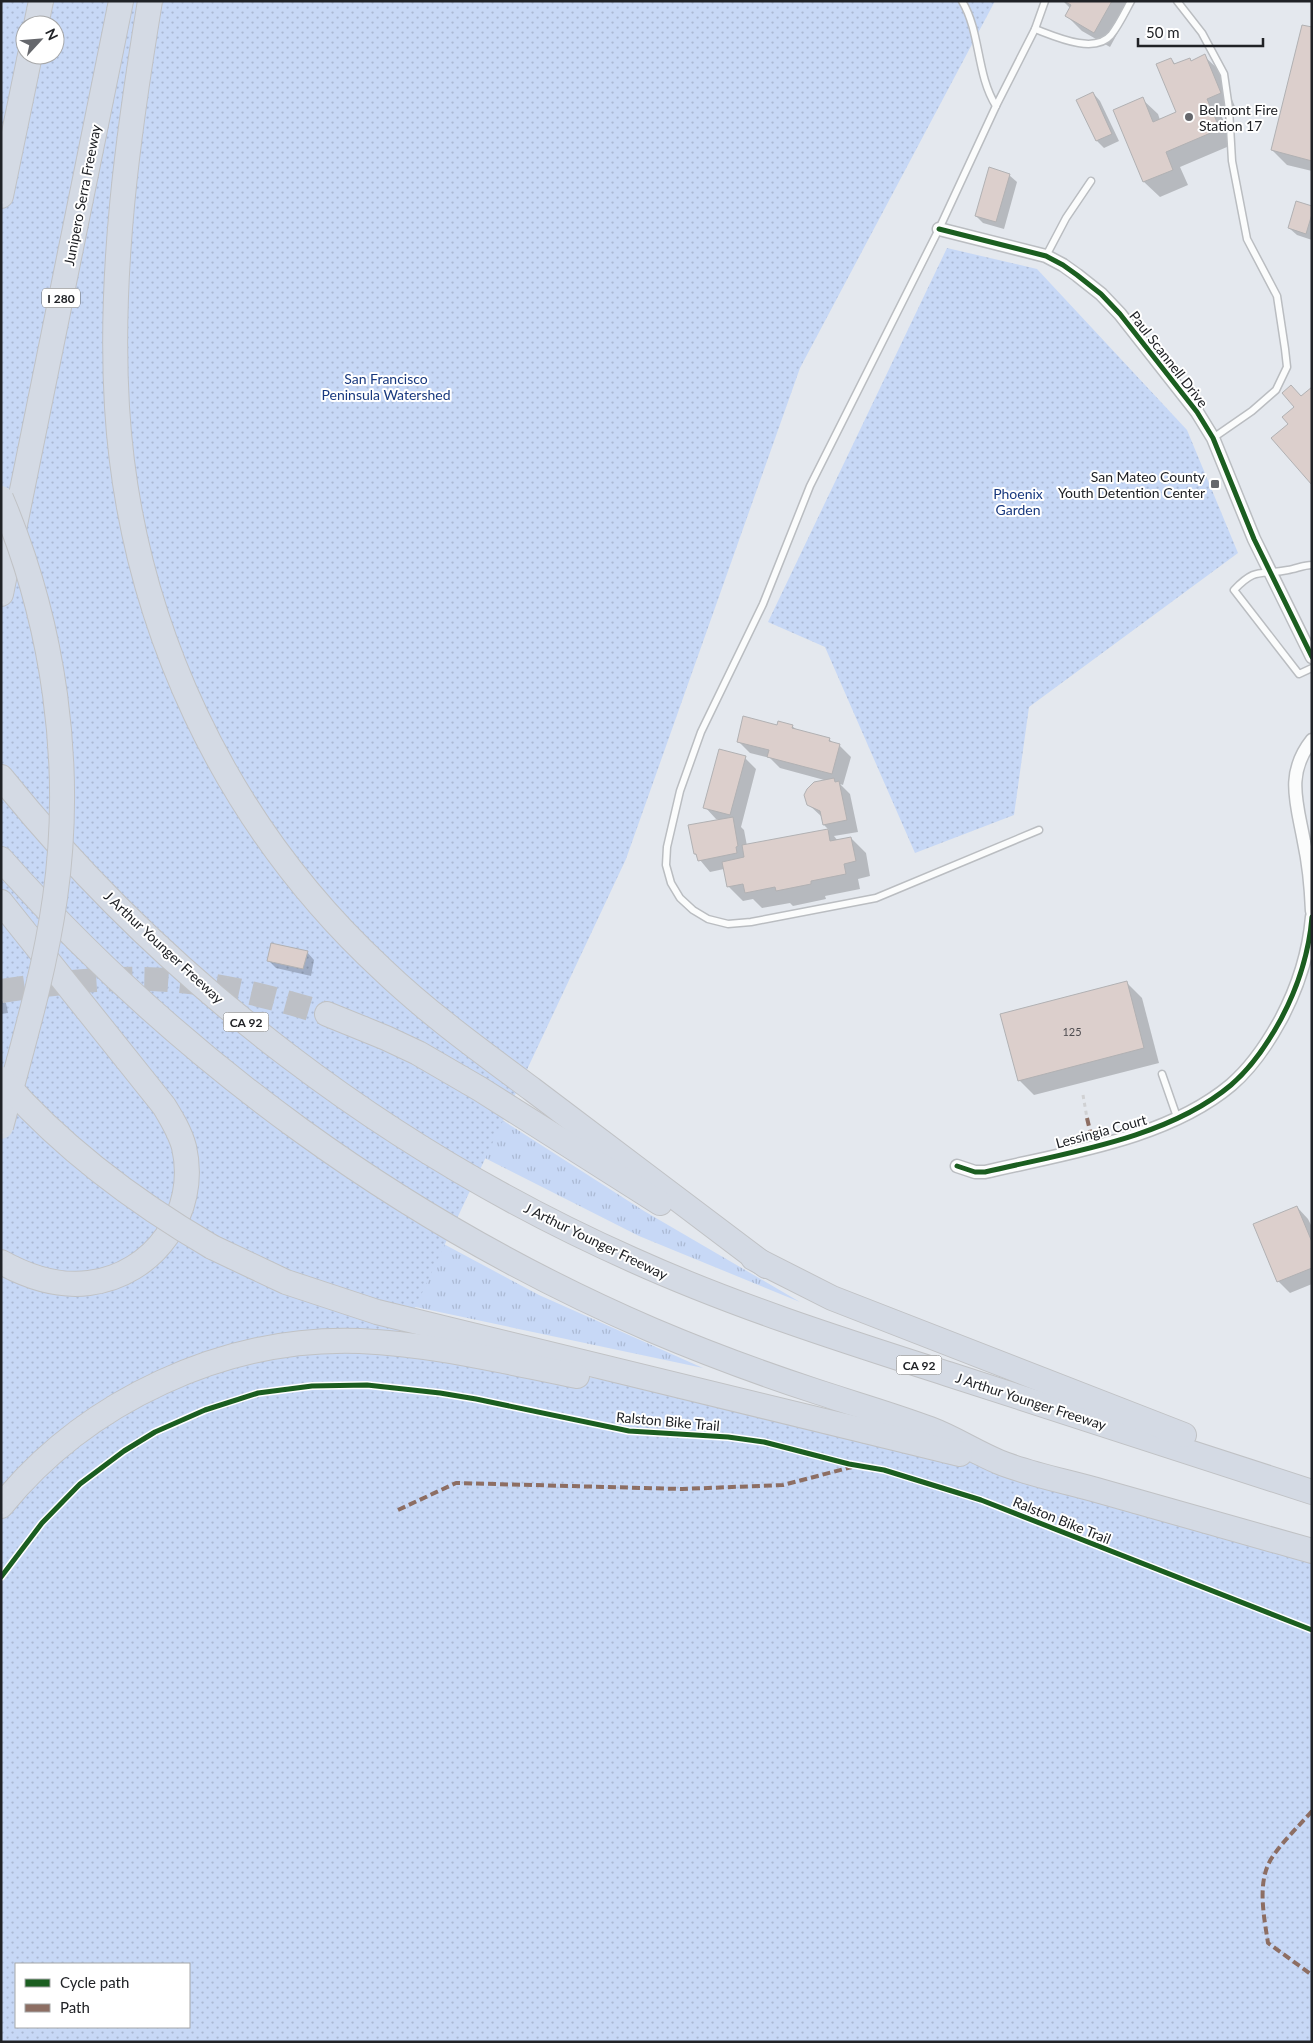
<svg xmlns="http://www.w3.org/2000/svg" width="1313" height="2043" viewBox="0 0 1313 2043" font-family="Lato,sans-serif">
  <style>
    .grass { fill: url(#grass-tufts) }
    .park { fill: url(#park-dots); fill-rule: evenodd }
    .shadow { fill: #0003 }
    .building { fill: #dccfcc; stroke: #b1b1b3 }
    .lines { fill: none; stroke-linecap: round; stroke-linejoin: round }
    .highway-tunnel { stroke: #bdc0c6; stroke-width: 24; stroke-dasharray: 24 12; stroke-linecap: butt }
    .lane-casing { stroke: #babdc1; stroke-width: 9 }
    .street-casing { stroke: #babdc1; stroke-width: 15 }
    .highway-casing { stroke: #c0c2c5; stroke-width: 26 }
    .path { stroke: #d0d1d3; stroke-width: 3; stroke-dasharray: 4 4; stroke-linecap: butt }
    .lane { stroke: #fbfcfc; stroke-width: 6 }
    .street { stroke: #fbfcfc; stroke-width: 12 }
    .highway { stroke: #d4dae4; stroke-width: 24 }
    .highway-bridge-casing { stroke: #c0c2c5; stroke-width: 26; stroke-linecap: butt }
    .highway-bridge { stroke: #d4dae4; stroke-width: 24 }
    .quiet { stroke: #8d6e63; stroke-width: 4; stroke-dasharray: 8 4; stroke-linecap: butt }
    .cycleway-casing { stroke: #fff; stroke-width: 8 }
    .cycleway { stroke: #1b5e20; stroke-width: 5 }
    .poi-dot { fill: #65676c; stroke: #fff; stroke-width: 2 }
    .labels { text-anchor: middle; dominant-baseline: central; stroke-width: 4; stroke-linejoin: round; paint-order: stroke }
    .number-label { font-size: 11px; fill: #4f4d50 }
    .shield { fill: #fff; stroke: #636467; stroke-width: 1 }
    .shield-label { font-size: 12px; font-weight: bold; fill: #202226 }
    .poi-label { font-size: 14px; fill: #202226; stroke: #fff; text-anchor: start }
    .street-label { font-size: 14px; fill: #202226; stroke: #fff }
    .park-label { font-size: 14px; fill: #18397f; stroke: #fff }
  </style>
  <defs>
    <pattern id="grass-tufts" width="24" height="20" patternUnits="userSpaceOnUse" patternTransform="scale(1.25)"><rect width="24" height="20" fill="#c7d8f6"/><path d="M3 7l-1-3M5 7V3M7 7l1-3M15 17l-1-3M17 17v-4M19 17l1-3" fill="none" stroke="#abb9d3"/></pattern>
    <pattern id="park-dots" width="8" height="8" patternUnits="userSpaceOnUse" patternTransform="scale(1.25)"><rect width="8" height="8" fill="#c7d8f6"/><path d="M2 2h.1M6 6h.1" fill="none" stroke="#abb9d3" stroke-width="1.8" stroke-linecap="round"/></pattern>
  </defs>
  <rect width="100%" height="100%" fill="#e4e8ee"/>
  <!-- grass -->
  <g class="grass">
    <polygon points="457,1091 644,1211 800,1302 639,1236 471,1151"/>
    <polygon points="397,1219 539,1295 703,1368 373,1298"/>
  </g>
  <!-- park -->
  <g class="park">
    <path d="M1,1h994l-195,367 -174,491 -228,485 396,69 518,138v491h-1311zM25,25h30v30h-30zM16,1964h173v63h-173z"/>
    <polygon points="947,248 1037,269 1187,430 1238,553 1029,707 1014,815 915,853 825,647 768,622"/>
  </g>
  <!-- shadow -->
  <g class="shadow">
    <polygon points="1063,1 1135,1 1110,47 1082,31 1067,16 1071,9"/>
    <polygon points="1312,28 1312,171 1287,165 1272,150"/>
    <polygon points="1204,56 1220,71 1236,109 1221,115 1234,144 1180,167 1188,185 1160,197 1144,182 1114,110 1142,99 1158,114 1160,120 1178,112 1171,59 1176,65 1191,62"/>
    <polygon points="1093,93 1100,101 1119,141 1104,148 1097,141"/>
    <polygon points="1009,175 1017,182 1004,229 983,223 976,216"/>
    <polygon points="1312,207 1312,240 1297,235 1289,228"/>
    <polygon points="778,726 792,726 797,730 829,739 834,744 839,745 851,757 843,785 840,784 850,794 858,832 834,836 838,841 851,838 866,853 870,876 858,879 860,889 825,896 826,899 793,906 790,903 762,908 753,899 743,901 728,886 724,869 710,872 695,854 722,820 716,819 705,807 745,758 756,769 741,827 744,830 747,846 829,830 824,825 822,817 808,804 828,781 780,768 770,758 750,753 738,741"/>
    <polygon points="307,952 314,960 311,976 276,968 268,960"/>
    <polygon points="1127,983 1142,998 1159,1063 1034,1095 1019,1080"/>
    <polygon points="1,1000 6,1003 8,1013 1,1014"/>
    <polygon points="1297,1207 1308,1219 1312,1227 1312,1284 1290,1293 1278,1281"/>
  </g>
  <!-- building -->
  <g class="building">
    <polygon points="1064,1 1112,1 1094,33 1065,16 1071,5"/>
    <polygon points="1302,25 1312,27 1312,161 1271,150"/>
    <polygon points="1205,54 1221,93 1207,99 1220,129 1166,152 1173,170 1143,182 1113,110 1143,97 1153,122 1176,112 1156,64 1171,58 1174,64 1190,58 1191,61"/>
    <polygon points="1093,92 1112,134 1096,141 1076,100"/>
    <polygon points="989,167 1010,174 996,222 975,216"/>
    <polygon points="1296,201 1312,206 1312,214 1306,234 1288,228"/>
    <polygon points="1291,385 1301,396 1312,387 1312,485 1271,438 1288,424 1282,417 1294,407 1282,393"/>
    <polygon points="743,716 777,725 778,721 793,725 792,728 830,738 829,741 840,744 832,774 767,757 769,750 737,742"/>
    <polygon points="719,749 746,756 730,815 703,808"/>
    <polygon points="834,778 835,782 839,781 847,820 823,825 820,811 807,805 804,795 807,789 814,782"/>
    <polygon points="733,817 738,846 736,847 737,853 698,861 696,854 694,854 688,825"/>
    <polygon points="828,829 830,841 851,837 856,861 844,864 846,874 811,881 811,884 776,891 775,887 745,893 743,884 727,887 722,862 744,857 742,845"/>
    <polygon points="271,943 308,951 303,969 267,961"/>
    <polygon points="1127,981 1144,1048 1018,1081 1000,1014"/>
    <polygon points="1297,1206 1312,1242 1312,1268 1277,1282 1253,1224"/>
  </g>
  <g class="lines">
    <!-- highway-tunnel -->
    <path class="highway-tunnel" d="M1,991c55,-8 111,-15 167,-11 54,4 107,18 159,34"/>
    <!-- lane casing -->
    <g class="lane-casing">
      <g id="lane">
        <path d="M962,1c19,32 14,73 34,105"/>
        <polyline points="1177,1 1202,33 1224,74 1229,109 1232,161 1247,239 1277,296 1285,349 1287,367 1276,390 1252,411 1213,438"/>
        <path d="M1035,29c19,7 59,26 76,6 8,-10 14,-23 20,-34"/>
        <polyline points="1046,256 1066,218 1091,181"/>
        <path d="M1312,565c-9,0 -16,4 -24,5 -28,6 -31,-4 -54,20l65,84 13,-6"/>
        <polyline points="1039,830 876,898 751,922 728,924 708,919 693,910 680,898 671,883 666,865 667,847 680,791 701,732 763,604 810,486 939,229 996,106 1035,29 1045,1"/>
        <polyline points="1162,1074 1177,1117"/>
      </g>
    </g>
    <!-- street casing -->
    <g class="street-casing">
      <g id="street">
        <polyline points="939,229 1046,256 1063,265 1077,275 1101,294 1120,314 1197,412 1213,438 1254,539 1312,657"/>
        <path d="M1312,740c-27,34 -15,63 -8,102 5,23 7,45 8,69"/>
        <path d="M957,1166l18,6h10c80,-19 182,-33 246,-87 21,-18 37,-42 50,-66 17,-32 28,-67 31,-102"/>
      </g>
    </g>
    <!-- highway casing -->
    <g class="highway-casing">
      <g id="highway">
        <path d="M150,1c-22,133 -41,270 -33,406 13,215 108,417 266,563 46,44 99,82 150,120 77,59 156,117 233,176"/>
        <polyline points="36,25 41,1"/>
        <polyline points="1,196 30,55"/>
        <polyline points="1,594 121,1"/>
        <path d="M1,777c167,208 389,375 632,483 102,46 209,80 315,114 122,40 243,79 364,118"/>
        <path d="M1,859c179,202 403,364 651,471 54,23 108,43 163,61 39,13 78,24 115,38 24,9 45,23 69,33 29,12 70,20 101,29 71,20 141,40 212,60"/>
        <path d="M1,902l163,204c8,13 16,26 20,41 15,65 -30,128 -95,136 -31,4 -61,-6 -88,-21"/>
        <polyline points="327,1014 386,1038 418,1053 480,1089 660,1203"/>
        <polyline points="212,1247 286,1282 377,1312 960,1454"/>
        <polyline points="753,1258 832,1298 1184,1435"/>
        <path d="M1,1506c85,-105 224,-170 359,-165 73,3 146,21 217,35"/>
      </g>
    </g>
    <!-- path -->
    <polyline class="path" points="1083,1095 1087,1118"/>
    <!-- lane -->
    <use href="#lane" class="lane"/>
    <!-- street -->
    <use href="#street" class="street"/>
    <!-- highway -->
    <use href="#highway" class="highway"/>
    <!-- highway-bridge casing -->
    <g class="highway-bridge-casing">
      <g id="highway-bridge">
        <path d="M1,498c53,125 73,266 54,400 -11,78 -34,153 -54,229"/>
        <path d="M2,1079c60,69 131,122 210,168"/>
      </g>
    </g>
    <!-- highway-bridge -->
    <use href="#highway-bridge" class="highway-bridge"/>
    <!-- quiet -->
    <g class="quiet">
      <polyline points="1087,1118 1091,1135"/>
      <polyline points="398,1510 456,1483 682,1489 783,1485 852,1467"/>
      <path d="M1312,1811c-13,15 -28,29 -39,45 -17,24 -9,60 -5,87l44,32"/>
    </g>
    <!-- cycleway casing -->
    <g class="cycleway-casing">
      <g id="cycleway">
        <polyline points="939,229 1046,256 1063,265 1077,275 1101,294 1120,314 1197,412 1213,438 1254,539 1312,657"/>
        <path d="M957,1166l18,6h10c80,-19 182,-33 246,-87 21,-18 37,-42 50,-66 17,-32 28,-67 31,-102"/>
        <polyline points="1,1577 42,1523 80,1484 124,1451 155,1432 205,1410 258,1393 312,1386 367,1385 440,1393 476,1399 629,1431 728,1437 764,1442 849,1464 884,1470 981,1500 1312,1630"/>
      </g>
    </g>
    <!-- cycleway -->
    <use href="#cycleway" class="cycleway"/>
  </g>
  <!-- markers -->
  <g class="poi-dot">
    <circle cx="1189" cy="117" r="5"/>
    <rect x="1210" y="479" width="10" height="10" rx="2.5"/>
  </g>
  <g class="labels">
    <!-- number labels -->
    <g class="number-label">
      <text x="1072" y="1031">125</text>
    </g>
    <!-- shield labels -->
    <g class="shield">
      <rect x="42" y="288.5" width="38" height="19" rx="4"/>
      <rect x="223.5" y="1012.5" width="45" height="19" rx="4"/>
      <rect x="896.5" y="1355.5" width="45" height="19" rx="4"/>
    </g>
    <g class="shield-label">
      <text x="61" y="298">I 280</text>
      <text x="246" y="1022">CA 92</text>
      <text x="919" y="1365">CA 92</text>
    </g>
    <!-- poi labels -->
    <g class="poi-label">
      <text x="1199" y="109">Belmont Fire<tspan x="1199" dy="16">Station 17</tspan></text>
      <text x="1205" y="476" text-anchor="end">San Mateo County<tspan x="1205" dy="16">Youth Detention Center</tspan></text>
    </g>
    <!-- street labels -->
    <g class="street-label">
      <text transform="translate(82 195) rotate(-79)">Junipero Serra Freeway</text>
      <text transform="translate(1169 359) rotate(52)">Paul Scannell Drive</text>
      <text transform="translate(164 947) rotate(43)">J Arthur Younger Freeway</text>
      <text transform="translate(1101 1131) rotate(-15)">Lessingia Court</text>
      <text transform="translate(596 1241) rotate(26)">J Arthur Younger Freeway</text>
      <text transform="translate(1031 1401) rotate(18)">J Arthur Younger Freeway</text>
      <text transform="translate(668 1421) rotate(5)">Ralston Bike Trail</text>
      <text transform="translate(1062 1520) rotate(22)">Ralston Bike Trail</text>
    </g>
    <!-- park labels -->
    <g class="park-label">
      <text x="386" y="378">San Francisco<tspan x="386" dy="16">Peninsula Watershed</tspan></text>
      <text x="1018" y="493">Phoenix<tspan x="1018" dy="16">Garden</tspan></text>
    </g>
  </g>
  <!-- border -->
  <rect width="1313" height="2043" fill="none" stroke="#202226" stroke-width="5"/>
  <!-- legend -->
  <rect x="15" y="1963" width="175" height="65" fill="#ffffff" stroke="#a6a7a8"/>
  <rect x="25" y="1979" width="25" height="8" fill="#1b5e20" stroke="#a6a7a8"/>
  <text x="60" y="1988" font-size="15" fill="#202226">Cycle path</text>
  <rect x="25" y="2004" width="25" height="8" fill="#8d6e63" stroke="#a6a7a8"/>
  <text x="60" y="2013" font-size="15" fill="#202226">Path</text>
  <!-- north arrow -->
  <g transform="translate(40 40) rotate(64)"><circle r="24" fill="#ffffff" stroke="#a6a7a8"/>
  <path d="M0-4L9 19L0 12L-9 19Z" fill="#65676c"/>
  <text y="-8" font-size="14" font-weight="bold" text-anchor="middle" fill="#202226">N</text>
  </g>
  <!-- scale -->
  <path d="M1138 38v8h125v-8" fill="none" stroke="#202226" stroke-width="2.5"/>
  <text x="1146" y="38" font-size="15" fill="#202226" stroke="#ffffff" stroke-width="4" paint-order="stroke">50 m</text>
</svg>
